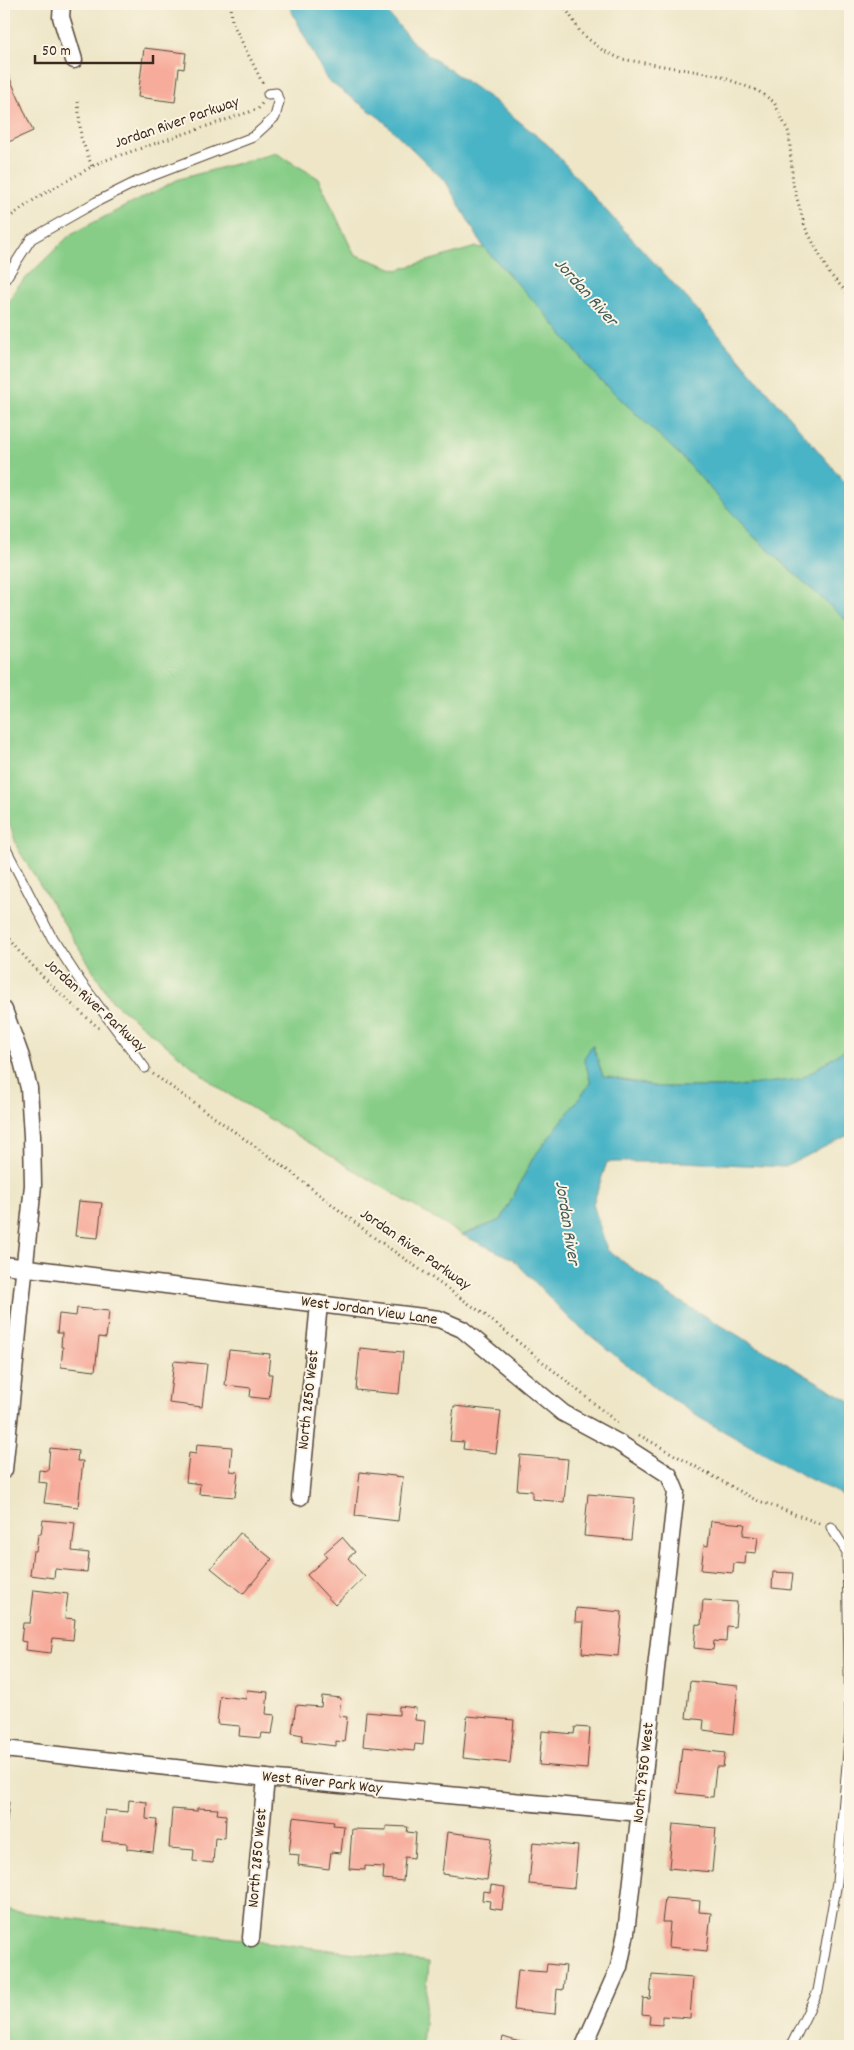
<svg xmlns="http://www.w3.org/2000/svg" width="854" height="2050" viewBox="0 0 854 2050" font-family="Dekko,sans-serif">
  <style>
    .green { fill: #87cd87; stroke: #617c52 }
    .water { fill: #49b4c6; stroke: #426f72 }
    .building { fill: #f7ac9b }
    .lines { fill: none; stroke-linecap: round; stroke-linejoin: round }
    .service-casing { stroke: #564637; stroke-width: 11 }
    .minor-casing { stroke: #564637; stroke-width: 19 }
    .path { stroke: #564637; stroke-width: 3; stroke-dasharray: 1 4; stroke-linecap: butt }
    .service { stroke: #fff; stroke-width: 9 }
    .minor { stroke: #fff; stroke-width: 16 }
    .labels { text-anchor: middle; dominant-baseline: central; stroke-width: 4; stroke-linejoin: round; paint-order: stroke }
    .street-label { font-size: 16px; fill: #3b2a1e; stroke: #fcf5e5 }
    .water-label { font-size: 18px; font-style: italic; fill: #405a59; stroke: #fcf5e5 }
  </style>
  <rect width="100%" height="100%" fill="#fcf5e5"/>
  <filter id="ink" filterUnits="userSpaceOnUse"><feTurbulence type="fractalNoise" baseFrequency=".02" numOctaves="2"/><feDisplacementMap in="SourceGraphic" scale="10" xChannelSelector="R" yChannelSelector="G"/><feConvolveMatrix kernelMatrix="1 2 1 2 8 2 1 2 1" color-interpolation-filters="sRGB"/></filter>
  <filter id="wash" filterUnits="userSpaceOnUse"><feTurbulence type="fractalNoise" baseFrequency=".0096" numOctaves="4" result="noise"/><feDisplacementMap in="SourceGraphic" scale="20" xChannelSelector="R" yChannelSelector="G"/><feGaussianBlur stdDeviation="1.12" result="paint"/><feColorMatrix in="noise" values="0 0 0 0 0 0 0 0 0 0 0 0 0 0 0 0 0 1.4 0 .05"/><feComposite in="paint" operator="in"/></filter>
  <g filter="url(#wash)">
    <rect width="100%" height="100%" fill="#eee6c7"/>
    <!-- green -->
    <g class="green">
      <polygon points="276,153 318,178 354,254 397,270 476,247 484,248 545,313 595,375 683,458 751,534 850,624 850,1046 801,1079 732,1087 658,1087 603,1076 593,1046 584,1058 591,1083 533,1158 501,1220 462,1235 220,1089 112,1001 18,849 4,808 4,311 16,288 71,234 179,179"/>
      <polygon points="4,1910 429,1962 422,2046 4,2046"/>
    </g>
    <!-- water -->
    <g class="water">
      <polygon points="288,4 380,4 417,47 494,101 548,145 601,205 694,306 850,488 850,624 751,534 683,458 595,375 545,313 484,248 446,182 380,118 327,80"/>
      <polygon points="592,1045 603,1076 658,1087 732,1087 801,1079 850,1046 850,1134 785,1167 683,1162 607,1162 593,1204 607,1250 669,1295 850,1401 850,1499 802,1475 700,1418 653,1386 570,1319 513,1259 462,1235 501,1220 533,1158 591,1083 584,1058"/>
    </g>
    <g id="blocks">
      <!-- building -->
      <g class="building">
        <polygon points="144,48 186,53 184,69 179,68 175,102 138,97"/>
        <polygon points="8,74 33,131 4,144 4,76"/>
        <polygon points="79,1201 102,1203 98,1238 75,1236"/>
        <polygon points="77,1308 109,1311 106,1338 99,1337 95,1371 61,1367 63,1347 61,1347 62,1333 57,1333 59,1314 76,1316"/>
        <polygon points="360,1348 403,1352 399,1394 356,1390"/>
        <polygon points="229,1350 270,1354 268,1374 272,1374 269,1399 250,1397 251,1388 225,1385"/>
        <polygon points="174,1361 207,1364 202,1407 169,1403"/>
        <polygon points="454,1406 501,1411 496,1453 463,1449 464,1442 450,1441"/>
        <polygon points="197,1444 232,1447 230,1471 238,1472 235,1497 199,1494 200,1484 186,1482 189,1453 196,1454"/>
        <polygon points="50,1448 78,1451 77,1461 83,1461 78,1507 44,1503 47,1483 38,1482 39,1470 48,1471"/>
        <polygon points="520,1455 568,1459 564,1502 532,1499 532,1491 517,1490"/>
        <polygon points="360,1472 403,1477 398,1521 355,1516"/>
        <polygon points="588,1494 635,1498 631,1540 584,1536"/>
        <polygon points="43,1520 75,1523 72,1551 89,1553 87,1572 55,1569 54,1578 30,1575 33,1551 36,1551 38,1534 41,1534"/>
        <polygon points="711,1521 745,1524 743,1535 758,1537 756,1553 746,1552 745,1564 734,1563 733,1573 701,1570 704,1545 708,1546"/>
        <polygon points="240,1533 272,1559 243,1594 211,1568"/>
        <polygon points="342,1537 355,1552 348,1558 365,1577 335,1605 307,1575 327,1557 324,1553"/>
        <polygon points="773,1572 793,1573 791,1590 772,1588"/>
        <polygon points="34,1590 68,1594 65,1618 75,1619 73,1640 53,1638 51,1653 25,1650 26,1642 21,1641 23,1623 30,1623"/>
        <polygon points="703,1600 737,1602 735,1627 727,1626 726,1642 714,1641 713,1650 694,1648 696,1624 701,1625"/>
        <polygon points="576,1608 622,1612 618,1656 582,1653 584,1622 575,1622"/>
        <polygon points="690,1681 738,1686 733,1734 703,1730 704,1720 686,1718"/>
        <polygon points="247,1690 268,1692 266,1714 275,1715 272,1734 262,1733 261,1738 239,1736 240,1726 217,1724 220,1696 246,1699"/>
        <polygon points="322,1696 341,1698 339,1716 347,1717 344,1742 336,1741 336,1746 302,1742 303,1735 292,1733 296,1705 321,1707"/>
        <polygon points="399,1706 416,1708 415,1720 425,1721 423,1745 415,1744 414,1751 363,1746 366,1712 399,1715"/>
        <polygon points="467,1716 514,1720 510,1763 463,1758"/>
        <polygon points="575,1727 590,1728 587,1769 539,1765 542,1731 574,1734"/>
        <polygon points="682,1748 725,1753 723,1767 716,1767 713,1797 677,1793"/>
        <polygon points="129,1800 147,1802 146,1819 157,1820 153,1852 127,1849 127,1843 102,1841 105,1810 128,1812"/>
        <polygon points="4,1802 9,1802 6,1829 4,1828"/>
        <polygon points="197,1808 218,1809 217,1814 226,1815 225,1838 215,1837 213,1863 193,1861 194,1850 169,1848 172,1809 197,1811"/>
        <polygon points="293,1817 334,1822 333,1825 344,1826 341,1853 331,1852 329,1869 298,1865 299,1855 289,1854"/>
        <polygon points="673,1824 716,1828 712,1872 669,1868"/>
        <polygon points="386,1826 408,1827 407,1832 416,1833 414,1858 405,1857 403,1881 383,1879 384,1867 365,1866 365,1870 349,1869 352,1829 386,1830"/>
        <polygon points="447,1832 492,1838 487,1880 442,1874"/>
        <polygon points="533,1842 578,1846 574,1888 529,1884"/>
        <polygon points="491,1885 505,1887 502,1910 489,1908 490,1901 482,1900 483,1891 490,1892"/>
        <polygon points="665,1898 700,1901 699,1912 711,1913 707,1951 668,1947 670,1922 662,1922"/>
        <polygon points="547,1964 566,1966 563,1990 557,1989 555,2014 514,2010 518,1970 546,1972"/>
        <polygon points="652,1975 693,1978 690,2018 662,2016 662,2025 649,2024 650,2015 642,2014 643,1998 650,1999"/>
        <polygon points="503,2037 533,2046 501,2046"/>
      </g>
    </g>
  </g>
  <g filter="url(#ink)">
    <use href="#blocks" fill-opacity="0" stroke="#564637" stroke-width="1"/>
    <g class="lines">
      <!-- service casing -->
      <g class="service-casing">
        <g id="service">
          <polyline points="4,281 31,239 96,202 136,182 253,137 275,117 279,102 276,93 268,94"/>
          <polyline points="4,845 52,938 80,981 145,1068"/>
          <polyline points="831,1527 847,1552 850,1726"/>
          <polyline points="791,2046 818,1991 837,1882 850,1729"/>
        </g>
      </g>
      <!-- minor casing -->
      <g class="minor-casing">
        <g id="minor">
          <polyline points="62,4 61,17 74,60"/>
          <polyline points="4,1010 21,1057 29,1088 32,1136 33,1185 4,1470"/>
          <polyline points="4,1265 439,1319 462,1329 563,1413 619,1443 669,1475 676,1492 626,1933 619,1967 584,2046"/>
          <polyline points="300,1497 319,1304"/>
          <polyline points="4,1749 266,1778 640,1813"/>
          <polyline points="251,1938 266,1778"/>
        </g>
      </g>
      <!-- path -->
      <g class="path">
        <polyline points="231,4 232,22 264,86"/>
        <polyline points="563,4 581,33 602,50 621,59 717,75 758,91 774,102 789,133 793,184 805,227 829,273 850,296"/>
        <polyline points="78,102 81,137 92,167"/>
        <polyline points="4,221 38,197 100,162 258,109 263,102"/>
        <path d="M4,931c27,37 60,67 95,97"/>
        <polyline points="153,1074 287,1169 372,1236 485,1315 618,1423"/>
        <polyline points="639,1435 754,1499 821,1524"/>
      </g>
      <!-- service -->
      <use href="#service" class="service"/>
      <!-- minor -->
      <use href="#minor" class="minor"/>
    </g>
  </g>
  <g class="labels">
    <!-- street labels -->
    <g class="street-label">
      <text transform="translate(177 123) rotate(-19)">Jordan River Parkway</text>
      <text transform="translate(95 1006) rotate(42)">Jordan River Parkway</text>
      <text transform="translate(415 1250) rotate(35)">Jordan River Parkway</text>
      <text transform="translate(369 1311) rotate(8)">West Jordan View Lane</text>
      <text transform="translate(309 1400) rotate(-84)">North 2850 West</text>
      <text transform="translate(644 1773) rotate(-84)">North 2950 West</text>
      <text transform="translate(322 1783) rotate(6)">West River Park Way</text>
      <text transform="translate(258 1858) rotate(-85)">North 2850 West</text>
    </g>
    <!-- water labels -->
    <g class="water-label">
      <text transform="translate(585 293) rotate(48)">Jordan River</text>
      <text transform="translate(566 1223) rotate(81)">Jordan River</text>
    </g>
  </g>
  <!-- margin -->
  <rect width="854" height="2050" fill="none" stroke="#fcf5e5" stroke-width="20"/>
  <!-- scale -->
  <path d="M35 55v8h118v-8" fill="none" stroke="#3b2a1e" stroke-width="2.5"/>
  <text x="42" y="55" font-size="15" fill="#3b2a1e" stroke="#fcf5e5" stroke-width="4" paint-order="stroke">50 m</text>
</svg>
